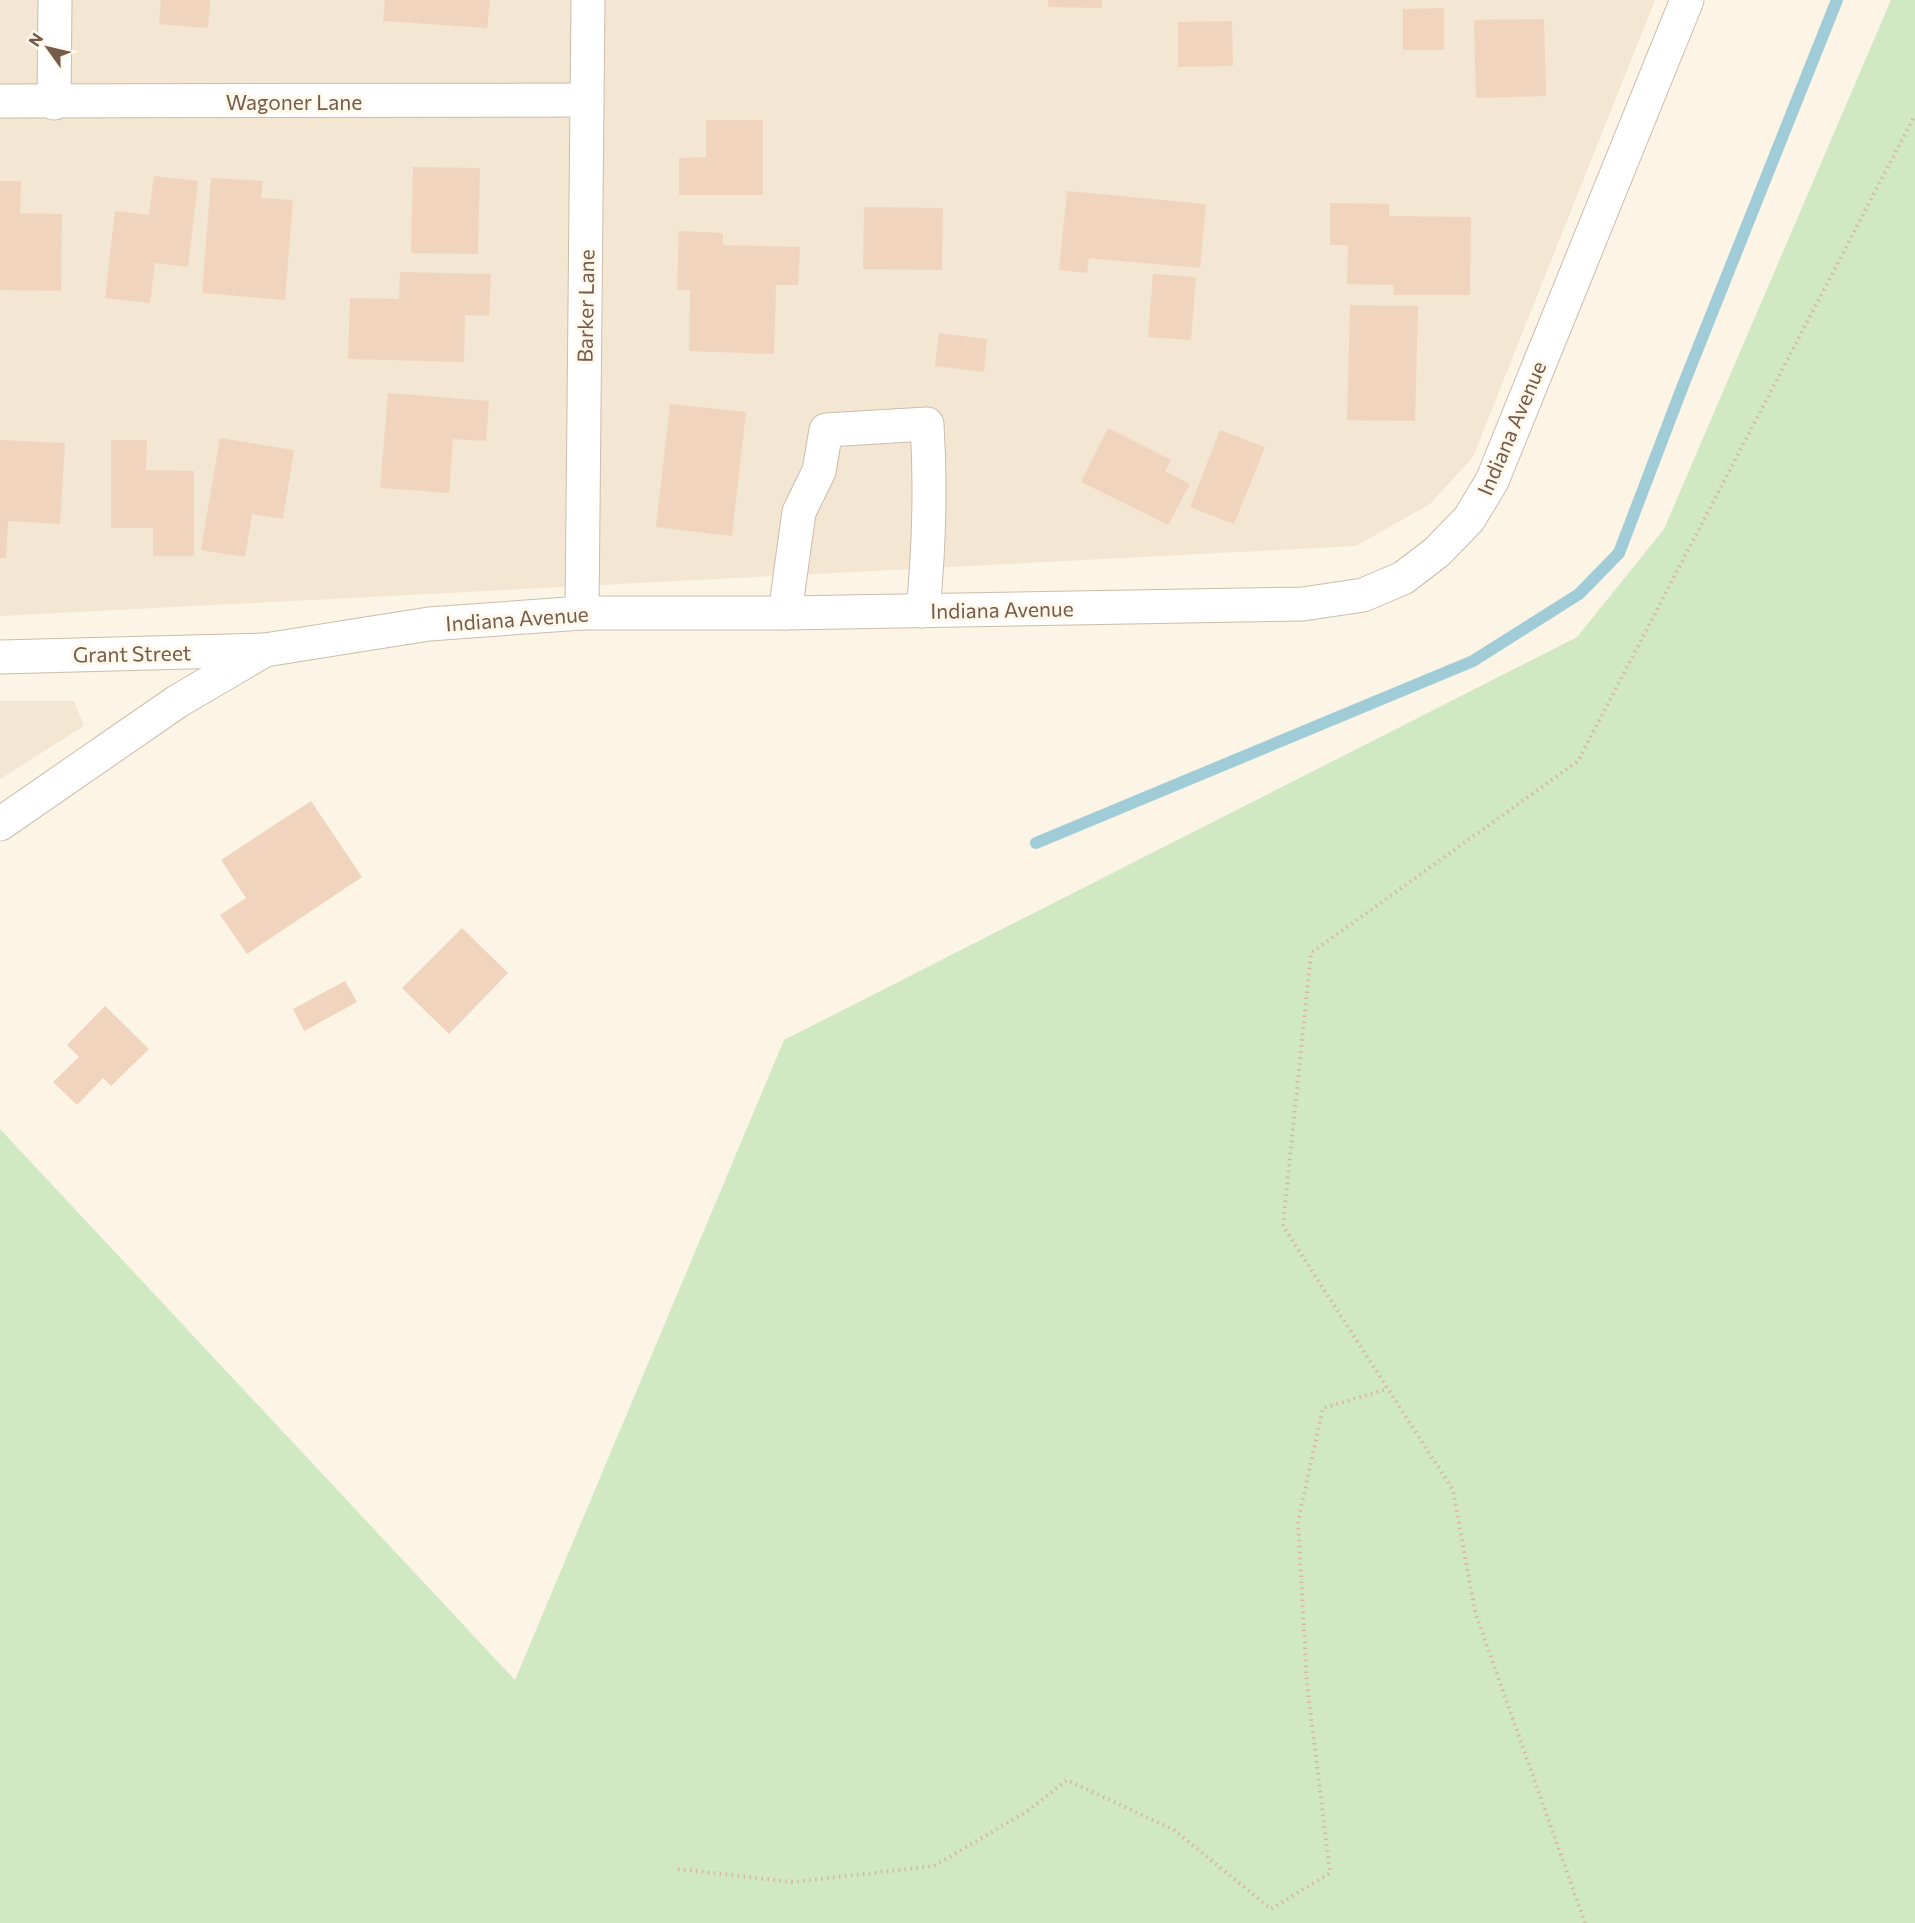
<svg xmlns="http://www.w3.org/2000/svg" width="1915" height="1923" viewBox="0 0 1915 1923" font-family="Commissioner,sans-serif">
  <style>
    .residential { fill: #f3e6d3 }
    .green { fill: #d1e9c3 }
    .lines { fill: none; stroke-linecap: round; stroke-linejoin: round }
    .stream { stroke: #a0ccd7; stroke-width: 12 }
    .building { fill: #f1d4bd }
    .minor-casing { stroke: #cdbcab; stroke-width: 35 }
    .path { stroke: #d6b7a0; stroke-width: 4; stroke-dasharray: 1.5 4.5; stroke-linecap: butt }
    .minor { stroke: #fff; stroke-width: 33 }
    .labels { text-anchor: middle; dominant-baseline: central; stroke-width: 6; stroke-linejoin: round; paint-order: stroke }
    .street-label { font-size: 21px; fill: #745b4a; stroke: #fff8eb }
  </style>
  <rect width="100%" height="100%" fill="#fcf4e5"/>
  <!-- residential -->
  <g class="residential">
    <polygon points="0,0 1655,0 1473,457 1430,504 1356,546 0,616"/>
    <polygon points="0,701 74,701 84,726 0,779"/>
  </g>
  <!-- green -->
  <polygon class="green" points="1891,0 1915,0 1915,1923 0,1923 0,1129 515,1680 784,1040 1577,637 1664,529"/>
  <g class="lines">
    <!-- stream -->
    <polyline class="stream" points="1036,843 1473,661 1579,594 1619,553 1682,388 1837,0"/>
  </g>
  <!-- building -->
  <g class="building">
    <polygon points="161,0 210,0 208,28 159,24"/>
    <polygon points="385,0 490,0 487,28 383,21"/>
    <polygon points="1048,0 1102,0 1102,8 1048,7"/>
    <polygon points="1444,8 1444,50 1403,50 1403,9"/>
    <polygon points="1544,19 1546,96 1476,98 1474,20"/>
    <polygon points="1232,21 1233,66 1178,67 1178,22"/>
    <polygon points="706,120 763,120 763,195 679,195 679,158 706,157"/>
    <polygon points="413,167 480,168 478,254 411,253"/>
    <polygon points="154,176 198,181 188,267 155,263 150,303 105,298 115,211 149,215"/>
    <polygon points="211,178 263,181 261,198 293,200 285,300 202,293"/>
    <polygon points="0,181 21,181 20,213 62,214 61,291 0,290"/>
    <polygon points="1067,191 1206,204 1200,268 1089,258 1087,273 1059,270"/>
    <polygon points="1330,203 1389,204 1389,216 1471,217 1470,295 1393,295 1394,285 1347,284 1348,245 1330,245"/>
    <polygon points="864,207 943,208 942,270 863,269"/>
    <polygon points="679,231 723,233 723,245 800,247 798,285 776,285 774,354 689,351 690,290 677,290"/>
    <polygon points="400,272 491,274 489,316 465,315 464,362 348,359 350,298 399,299"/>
    <polygon points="1153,274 1196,277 1191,340 1148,337"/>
    <polygon points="1350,305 1418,306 1415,421 1347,420"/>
    <polygon points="939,333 987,339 984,372 935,366"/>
    <polygon points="388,393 489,401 486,441 453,439 449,493 380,488"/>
    <polygon points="670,404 746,412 732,536 656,527"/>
    <polygon points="1108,428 1171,460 1165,471 1190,484 1168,525 1081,482"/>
    <polygon points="1220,430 1265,447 1234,524 1190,507"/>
    <polygon points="220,438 294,450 283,519 252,514 245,557 201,550"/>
    <polygon points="0,440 65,443 60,524 8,521 6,558 0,558"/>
    <polygon points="111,440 147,440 146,470 194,471 194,556 153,556 153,528 111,528"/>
    <polygon points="311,801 362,877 247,954 220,915 246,898 221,860"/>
    <polygon points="462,928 508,973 449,1034 402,988"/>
    <polygon points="345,981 357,1002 304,1031 293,1009"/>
    <polygon points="105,1006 149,1049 111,1086 103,1078 77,1105 53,1082 79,1057 67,1045"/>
  </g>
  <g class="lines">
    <!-- minor casing -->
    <g class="minor-casing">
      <g id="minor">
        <polyline points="0,101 587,100"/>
        <polyline points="54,103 55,0"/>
        <polyline points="582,613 588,0"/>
        <path d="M785,613l14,-101 20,-41 7,-41 101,-6c4,63 2,124 -4,187"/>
        <polyline points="0,657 263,650"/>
        <polyline points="0,824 178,701 265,650 429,624 582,613 785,613 1303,604 1363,595 1403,578 1437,552 1469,519 1492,481 1687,0"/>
      </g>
    </g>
    <!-- path -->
    <g class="path">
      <polyline points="678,1869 793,1882 934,1866 1026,1812 1067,1780 1174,1830 1271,1909 1330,1873 1307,1684 1298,1521 1323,1408 1387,1389"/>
      <polyline points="1585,1923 1475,1612 1453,1490 1283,1226 1311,953 1578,761 1915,115"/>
    </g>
    <!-- minor -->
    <use href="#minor" class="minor"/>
  </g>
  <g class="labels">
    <!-- street labels -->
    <g class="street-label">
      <text x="294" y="101">Wagoner Lane</text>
      <text transform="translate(585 306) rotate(-89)">Barker Lane</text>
      <text transform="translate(1511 428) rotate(-67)">Indiana Avenue</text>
      <text transform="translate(1002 609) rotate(-1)">Indiana Avenue</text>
      <text transform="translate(517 618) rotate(-4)">Indiana Avenue</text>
      <text transform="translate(132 653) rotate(-1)">Grant Street</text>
    </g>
  </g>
  <!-- north arrow -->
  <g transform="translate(48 48) rotate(304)" stroke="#fff8eb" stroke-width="4.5" paint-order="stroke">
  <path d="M0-4.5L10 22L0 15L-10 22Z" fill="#745b4a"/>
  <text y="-9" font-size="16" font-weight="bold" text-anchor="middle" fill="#745b4a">N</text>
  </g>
</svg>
